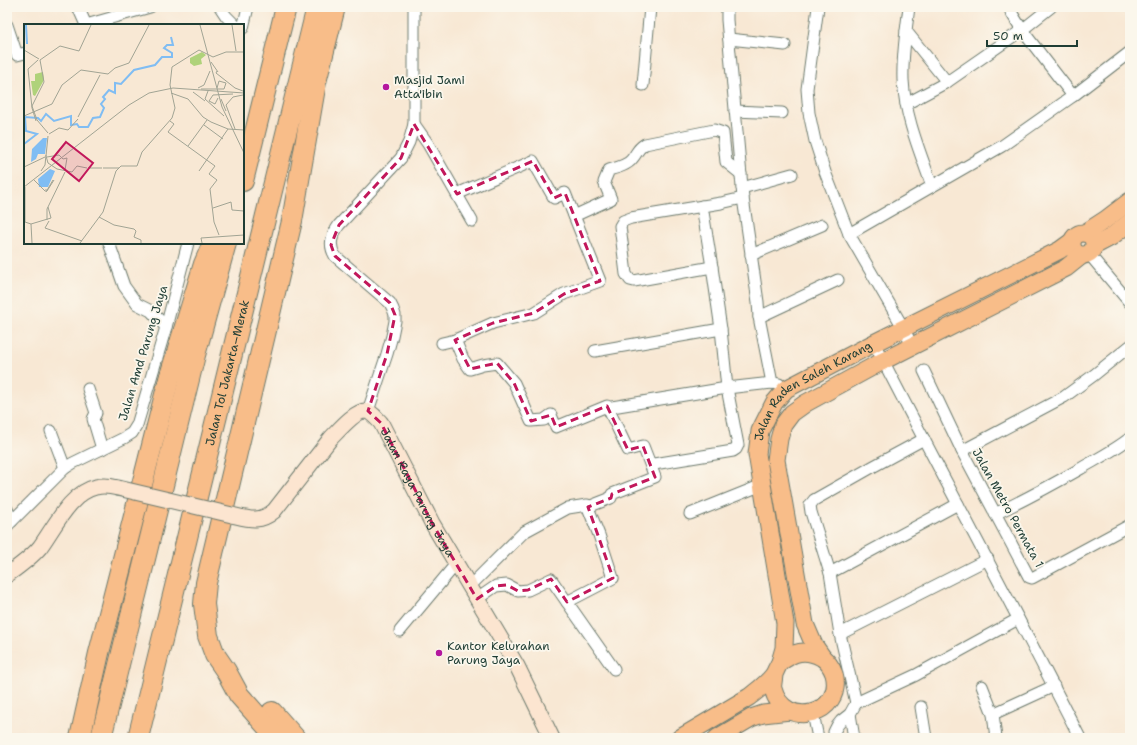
<svg xmlns="http://www.w3.org/2000/svg" width="1137" height="745" viewBox="0 0 1137 745" font-family="'Shantell Sans',sans-serif">
  <style>
    .lines { fill: none; stroke-linecap: round; stroke-linejoin: round }
    .street-casing { stroke: #6b796c; stroke-width: 13 }
    .secondary-casing { stroke: #6b796c; stroke-width: 17 }
    .primary-casing { stroke: #6b796c; stroke-width: 19 }
    .highway-casing { stroke: #6b796c; stroke-width: 22 }
    .street { stroke: #fff; stroke-width: 11 }
    .secondary { stroke: #fce5d0; stroke-width: 15 }
    .primary { stroke: #f8bd89; stroke-width: 17 }
    .highway { stroke: #f8bd89; stroke-width: 20 }
    .secondary-bridge-casing { stroke: #6b796c; stroke-width: 17; stroke-linecap: butt }
    .secondary-bridge { stroke: #fce5d0; stroke-width: 15 }
    .marked { fill: none; stroke: #c2185b; stroke-width: 3; stroke-dasharray: 8 5; stroke-linejoin: round }
    .poi-dot { fill: #b5179e; stroke: #fbf7ec; stroke-width: 1.5 }
    .labels { text-anchor: middle; dominant-baseline: central; stroke-width: 3.5; stroke-linejoin: round; paint-order: stroke }
    .poi-label { font-size: 12px; fill: #1f3d34; stroke: #fbf7ec; text-anchor: start }
    .street-label { font-size: 12px; fill: #1f3d34; stroke: #fbf7ec }
    .inset-river { fill: none; stroke: #80bdf3; stroke-width: 2 }
    .inset-road { fill: none; stroke: #a1a494; stroke-width: 1 }
    .view { fill: #c2185b; fill-opacity: 0.15; stroke: #c2185b; stroke-width: 2 }
    .inset-edge { fill: none; stroke: #1f3d34; stroke-width: 2 }
  </style>
  <rect width="100%" height="100%" fill="#fbf7ec"/>
  <filter id="ink" filterUnits="userSpaceOnUse"><feTurbulence type="fractalNoise" baseFrequency=".025" numOctaves="2"/><feDisplacementMap in="SourceGraphic" scale="8" xChannelSelector="R" yChannelSelector="G"/><feConvolveMatrix kernelMatrix="1 2 1 2 8 2 1 2 1" color-interpolation-filters="sRGB"/></filter>
  <filter id="wash" filterUnits="userSpaceOnUse"><feTurbulence type="fractalNoise" baseFrequency=".012" numOctaves="4" result="noise"/><feDisplacementMap in="SourceGraphic" scale="16" xChannelSelector="R" yChannelSelector="G"/><feGaussianBlur stdDeviation="0.9" result="paint"/><feColorMatrix in="noise" values="0 0 0 0 0 0 0 0 0 0 0 0 0 0 0 0 0 1.4 0 .05"/><feComposite in="paint" operator="in"/></filter>
  <g filter="url(#wash)">
    <rect width="100%" height="100%" fill="#f8e8d4"/>
  </g>
  <g filter="url(#ink)">
    <g class="lines">
      <!-- street casing -->
      <g class="street-casing">
        <g id="street">
          <polyline points="78,7 86,25"/>
          <polyline points="220,7 226,16 235,25"/>
          <polyline points="727,7 727,20 743,198 758,302 759,317 772,383"/>
          <polyline points="818,7 807,89 809,113 815,141 825,172 849,234 904,329 912,346"/>
          <path d="M909,7c-3,24 -7,49 -6,73 2,37 17,72 29,106"/>
          <polyline points="1010,7 1011,12 1022,30 1073,96"/>
          <polyline points="7,25 17,55 25,53"/>
          <polyline points="86,25 150,7"/>
          <polyline points="243,28 248,7"/>
          <polyline points="906,31 947,82"/>
          <polyline points="729,39 785,45"/>
          <polyline points="643,85 650,7"/>
          <polyline points="906,104 947,82 1022,30 1051,7"/>
          <polyline points="735,111 782,113"/>
          <polyline points="414,124 428,144 472,221"/>
          <polyline points="742,188 792,174"/>
          <path d="M574,216l37,-17 -7,-17 5,-12c7,-2 19,-5 23,-11 6,-7 4,-9 13,-15l69,-14 9,3 3,29 15,12"/>
          <polyline points="849,234 1002,146 1073,96 1130,52"/>
          <polyline points="109,243 124,286 137,304 151,311 166,327"/>
          <polyline points="1089,254 1130,303"/>
          <polyline points="751,255 822,225"/>
          <polyline points="712,267 634,281 630,280 626,274 620,226 623,221 631,218 721,203 743,198"/>
          <polyline points="759,317 838,280"/>
          <polyline points="455,340 463,359 470,369 483,365 497,363 514,383 531,421 544,420 551,415 556,427 607,406 628,450 643,446 655,477 612,494 611,498 588,507"/>
          <polyline points="442,343 455,340 493,323 534,313 564,294 600,281 565,193 554,198 533,161 457,194"/>
          <path d="M874,343c68,133 139,263 206,395"/>
          <polyline points="595,351 721,329"/>
          <polyline points="924,371 962,451 1029,577 1032,578 1130,525"/>
          <polyline points="88,389 96,413 93,419 102,449"/>
          <polyline points="612,407 727,388 772,383 779,384"/>
          <path d="M368,411l19,-57 5,-18 3,-15v-6l-2,-6 -3,-6 -55,-47c-7,-12 -3,-21 4,-31l62,-67 8,-16 5,-18v-117"/>
          <polyline points="51,431 65,468"/>
          <polyline points="962,451 1064,397 1094,375 1130,346"/>
          <polyline points="654,464 733,451 736,449 738,445 727,388 721,329 712,267 702,206"/>
          <polyline points="7,509 12,521"/>
          <polyline points="690,514 762,485"/>
          <path d="M995,514c29,-14 57,-29 85,-45 17,-10 35,-19 50,-31"/>
          <polyline points="7,526 65,468 73,463 124,438 132,433 137,425 166,327 188,243"/>
          <polyline points="830,573 958,504"/>
          <polyline points="470,586 524,532 568,508 587,505 599,535 613,578 567,602 614,669"/>
          <polyline points="477,599 496,586 507,585 518,591 528,590 551,579 567,602"/>
          <polyline points="400,631 456,564"/>
          <polyline points="840,634 988,559"/>
          <polyline points="982,686 993,714 996,738"/>
          <polyline points="856,703 916,675 1018,619"/>
          <polyline points="921,707 926,738"/>
          <polyline points="813,713 818,738"/>
          <polyline points="850,714 854,738"/>
          <polyline points="993,714 1054,686"/>
          <polyline points="835,738 834,732 837,726 841,721 850,714 856,703 840,634 830,573 811,512 810,505 814,500 874,466 924,439"/>
        </g>
      </g>
      <!-- secondary casing -->
      <g class="secondary-casing">
        <g id="secondary">
          <path id="s1" d="M232,515c17,4 28,8 42,-4l57,-73c7,-7 25,-28 35,-27 6,1 11,8 15,12l51,100 85,143 35,72"/>
          <path d="M7,575c11,-8 24,-17 33,-28 14,-19 31,-55 56,-60 7,-2 14,-1 22,1"/>
        </g>
      </g>
      <!-- primary casing -->
      <g class="primary-casing">
        <g id="primary">
          <circle cx="1083" cy="244" r="11"/>
          <polyline points="1085,233 1105,220 1130,201"/>
          <polyline points="1094,246 1111,237 1130,222"/>
          <polyline points="823,658 814,645 805,624 776,460 779,439 783,425 792,413 806,403 883,361 1066,268 1081,256"/>
          <path id="s2" d="M780,662l4,-14 1,-25 -28,-169 3,-23 14,-28 12,-14 88,-46 186,-93 11,-8"/>
          <path d="M680,738l69,-41c9,-7 19,-14 25,-23 2,-3 3,-8 6,-11 2,-2 5,-4 7,-5 11,-8 23,-7 34,-1 6,3 11,11 13,17 11,41 -50,57 -61,15 -1,-4 1,-10 1,-15"/>
          <polyline points="717,738 751,718 763,714 790,711"/>
        </g>
      </g>
      <!-- highway casing -->
      <g class="highway-casing">
        <g id="highway">
          <polyline points="243,181 286,7"/>
          <polyline points="272,712 295,738"/>
          <polyline points="80,738 99,653 169,379 204,264 213,243"/>
          <polyline points="101,738 195,355 226,243"/>
          <path id="s3" d="M138,738l179,-731"/>
          <polyline points="277,738 239,695 226,671 215,655 208,636 204,604 206,583 292,221 316,82 335,7"/>
        </g>
      </g>
      <!-- street -->
      <use href="#street" class="street"/>
      <!-- secondary -->
      <use href="#secondary" class="secondary"/>
      <!-- primary -->
      <use href="#primary" class="primary"/>
      <!-- highway -->
      <use href="#highway" class="highway"/>
      <!-- secondary-bridge casing -->
      <g class="secondary-bridge-casing">
        <polyline id="secondary-bridge" points="118,488 232,515"/>
      </g>
      <!-- secondary-bridge -->
      <use href="#secondary-bridge" class="secondary-bridge"/>
    </g>
  </g>
  <!-- marked area -->
  <path class="marked" d="M414,124l43,70 76,-33 21,37 11,-5 35,88 -36,13 -30,19 -41,10 -38,17 15,29 27,-6 17,20 17,38 20,-6 5,12 51,-21 21,44 15,-4 12,31 -43,17 -1,4 -23,9 25,71 -46,24 -16,-23 -23,11 -10,1 -11,-6 -11,1 -19,13 -45,-76 -51,-100 -13,-12 19,-57 8,-39 -5,-12 -55,-47 -4,-11 8,-20 62,-67z"/>
  <!-- markers -->
  <g class="poi-dot">
    <circle cx="386" cy="87" r="4"/>
    <circle cx="439" cy="653" r="4"/>
  </g>
  <g class="labels">
    <!-- poi labels -->
    <g class="poi-label">
      <text x="394" y="80">Masjid Jami<tspan x="394" dy="14">Atta'ibin</tspan></text>
      <text x="447" y="646">Kantor Kelurahan<tspan x="447" dy="14">Parung Jaya</tspan></text>
    </g>
    <!-- street labels -->
    <g class="street-label">
      <text transform="translate(143 353) rotate(-73)">Jalan Amd Parung Jaya</text>
      <text stroke="none"><textPath href="#s3" startOffset="376">Jalan Tol Jakarta–Merak</textPath></text>
      <text stroke="none"><textPath href="#s2" startOffset="302">Jalan Raden Saleh Karang</textPath></text>
      <text stroke="none"><textPath href="#s1" startOffset="280">Jalan Raya Parung Jaya</textPath></text>
      <text transform="translate(1008 508) rotate(61)">Jalan Metro Permata 1</text>
    </g>
  </g>
  <!-- overview -->
  <g transform="translate(24 24)">
    <rect width="220" height="220" fill="#f8e8d4"/>
    <path d="M178,28l4,3 -5,4 1,5 -8,2 -4,-3v-5zM19,48l1,8 -9,16 -2,-1 -2,-14h4v-7z" fill="#afd27a"/>
    <path d="M19,114h4l-2,16h-7l-2,5 -5,3 1,-13zM26,145l5,2 -7,16h-9l-1,-8z" fill="#80bdf3"/>
    <path class="inset-river" d="M2,1l1,19M0,120l13,-10 -11,-3 -1,-14 13,1 3,3 5,-7 8,7 17,-5v9l6,-1 2,3h9l5,-9 7,-1 4,-9 -3,-4 4,-5 -2,-2 6,-7 6,3v-10l6,1 13,-14 21,-5 7,-8h10v-4l-8,-5 3,-3h6l-2,-8"/>
    <path class="inset-road" d="M176,1l22,82 22,46M208,1l4,26M0,26l15,9M16,36l4,22 -12,24 5,14 11,13M16,36l20,-14 19,5 12,-26M187,38l7,10M193,47l-1,2 19,15 8,3M174,64l6,-3 6,-14M177,65h23l2,-6 -7,-2 -2,7M184,67l-3,8 19,17M169,68l12,9M147,69l17,6 15,18 8,5 17,7 16,1M194,74l-3,6 -6,-3 4,-6 20,-1M197,75l5,12M0,92l28,-12 10,-19 19,-15 27,4 7,-6 14,-5 20,-38M54,93l22,-42M12,97l-4,-13 -4,-39 10,-9M146,97l4,3 -6,8 47,34 -6,8 8,6 -7,9 4,33 5,13M180,101l19,14M211,105l-9,-24 7,-8 10,-2M25,110l10,-6 9,2 10,-11M24,112l-2,20 2,7 9,6 15,3M164,122l19,-26M23,133l12,-2 4,4 4,-1 -2,12M0,143l21,-10M64,144h14M79,144h16M17,147l4,-6 1,-10M175,147l29,-42M48,148l5,-6 10,2M10,156l11,11M0,163l105,-82 20,-12 24,-5 71,5M1,163v35l6,2M22,165v3l7,-12M23,167l7,-11M189,184l18,-6 1,8 12,1M75,193l15,8 20,4 2,2 -2,6 7,3v3M23,196v-11l18,-37M25,197l-4,7 37,13M7,200l20,-6 -3,-11M7,200l1,19M56,219l23,-31 13,-41 5,-5h16l5,-14 30,-34 3,-10 -5,-23 2,-18 27,-17 14,7 13,-5h18M178,219l-1,-5 43,-3"/>
    <path class="view" d="M42,118l27,21 -14,18 -27,-22z"/>
    <rect width="220" height="220" class="inset-edge"/>
  </g>
  <!-- margin -->
  <rect width="1137" height="745" fill="none" stroke="#fbf7ec" stroke-width="24"/>
  <!-- scale -->
  <path d="M987 40v6h90v-6" fill="none" stroke="#1f3d34" stroke-width="2"/>
  <text x="993" y="40" font-size="12" fill="#1f3d34" stroke="#fbf7ec" stroke-width="3" paint-order="stroke">50 m</text>
</svg>
